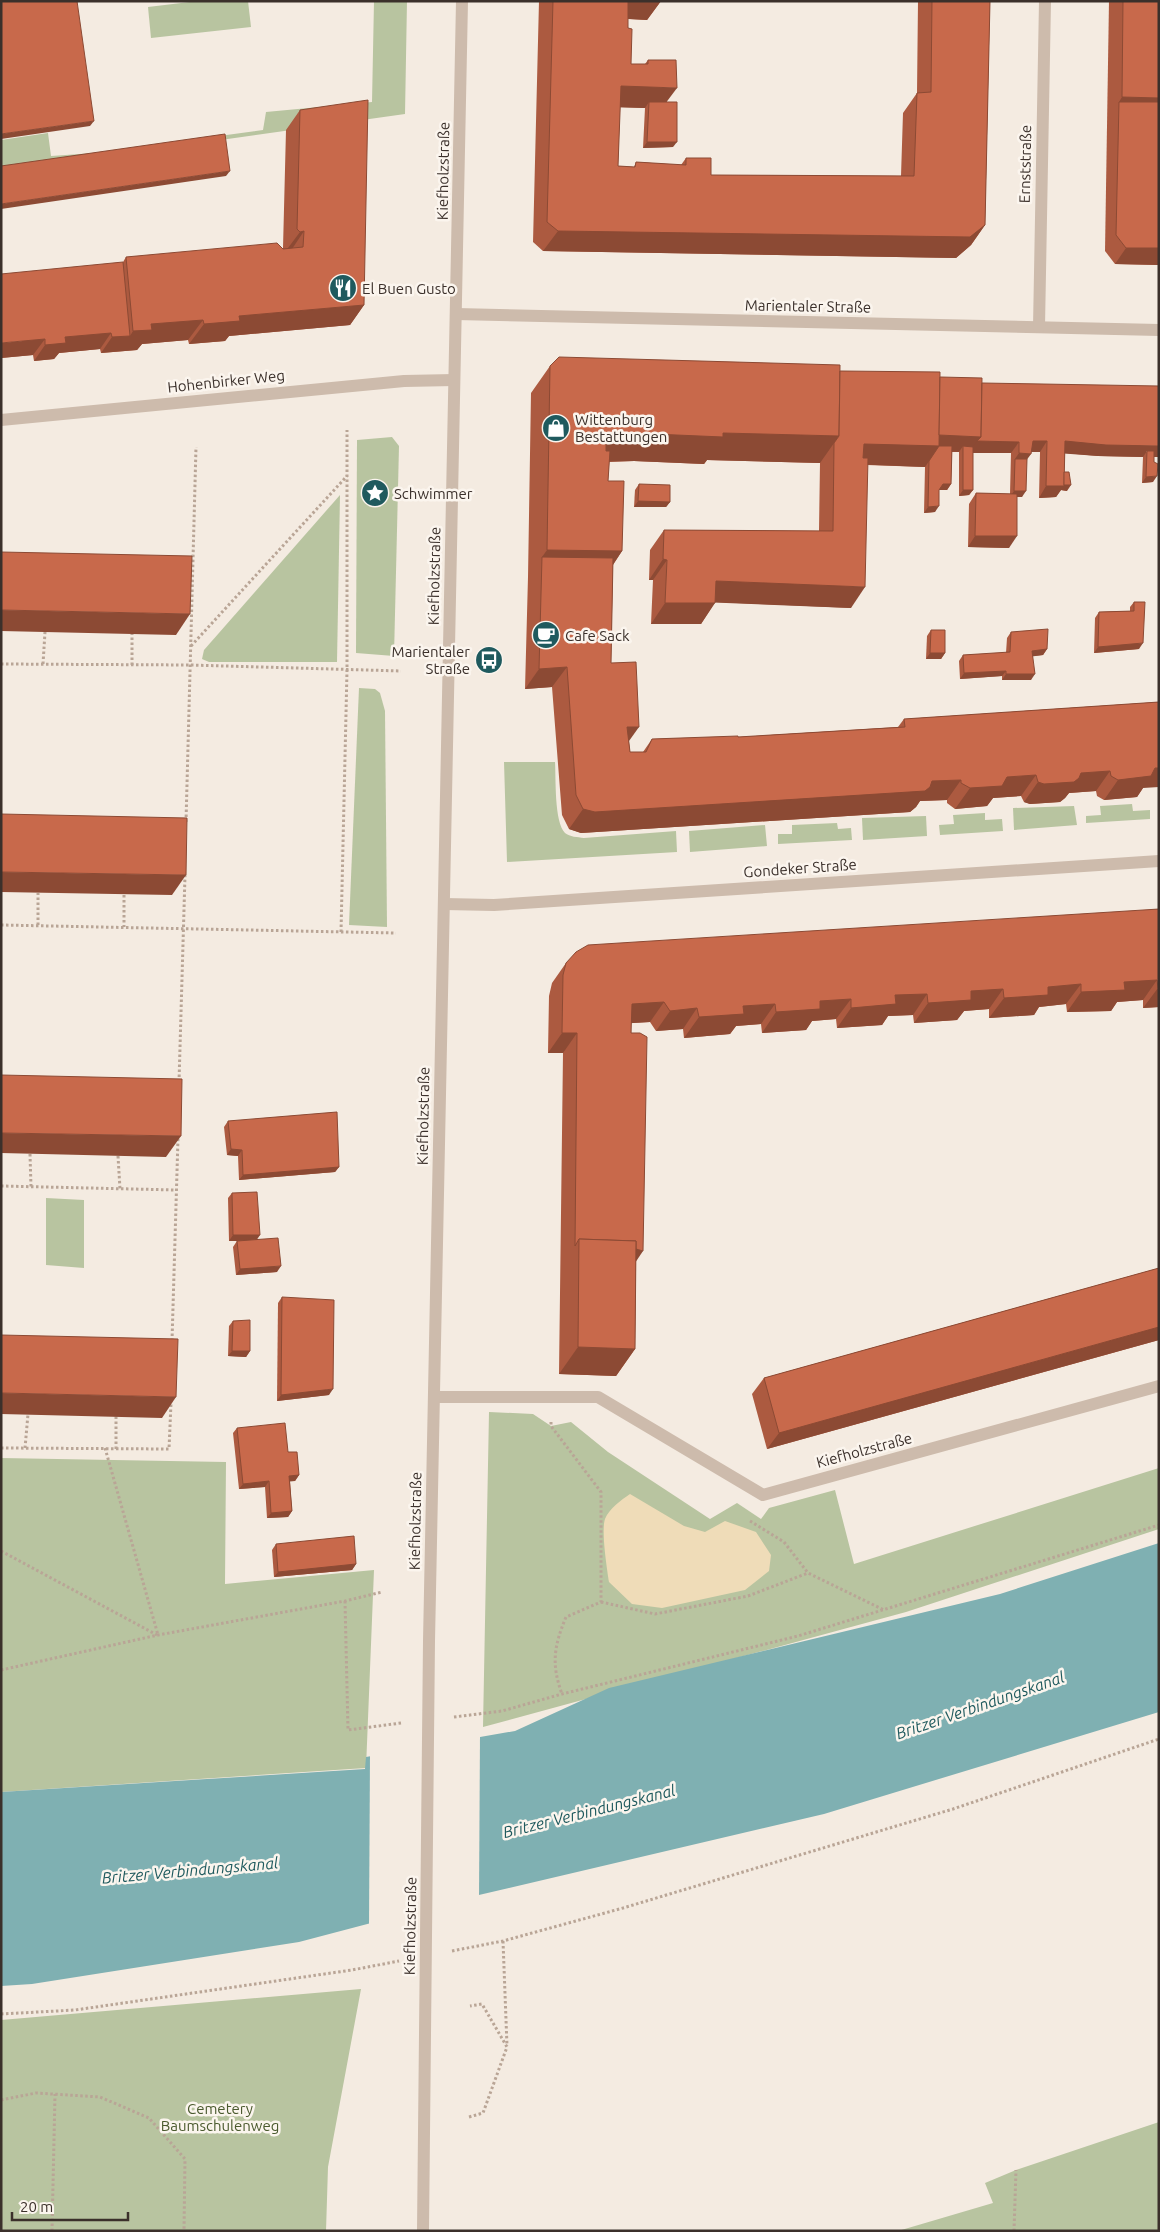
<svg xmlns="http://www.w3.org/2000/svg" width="1160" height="2232" viewBox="0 0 1160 2232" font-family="Ubuntu,sans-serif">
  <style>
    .green { fill: #b8c4a0 }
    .sand { fill: #efdcb8 }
    .water { fill: #7fb0b2 }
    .pier { fill: #f4ebe1 }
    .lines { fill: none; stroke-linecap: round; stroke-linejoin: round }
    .path { stroke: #b9a596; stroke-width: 3; stroke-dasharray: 2.5 2.5; stroke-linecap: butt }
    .minor { stroke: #cdbbac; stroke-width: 12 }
    .wall { fill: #ac5a40 }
    .shaded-wall { fill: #8c4a34 }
    .building { fill: #c8694b; stroke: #8c4a34 }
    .labels { text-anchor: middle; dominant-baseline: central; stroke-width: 5; stroke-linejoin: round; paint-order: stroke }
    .street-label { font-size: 15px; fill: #3b302b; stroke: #fbf5ee }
    .poi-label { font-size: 15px; fill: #3b302b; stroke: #fbf5ee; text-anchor: start }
    .park-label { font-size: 15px; fill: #4a5a2e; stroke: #fbf5ee }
    .water-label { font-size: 16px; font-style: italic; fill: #1f5a5e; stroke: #fbf5ee }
  </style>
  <rect width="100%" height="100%" fill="#f4ebe1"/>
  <!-- green -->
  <g class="green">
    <polygon points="198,1 248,1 251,27 151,38 148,7"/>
    <polygon points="374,1 407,1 405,114 1,171 1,140 48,133 51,156 94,153 263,130 266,112 372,102"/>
    <polygon points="392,437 399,446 394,656 356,653 357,440"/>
    <polygon points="340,495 337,662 209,662 202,659 204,650"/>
    <polygon points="359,688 375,689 380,693 385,711 387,927 349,925"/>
    <path d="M504,762h51c1,16 -1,60 10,71 5,4 12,4 19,5l92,-7 1,21 -170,10z"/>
    <polygon points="1132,804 1133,811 1150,810 1150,819 1086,823 1086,816 1101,815 1100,806"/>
    <polygon points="1074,806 1077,825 1014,830 1013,808"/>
    <polygon points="985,813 985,820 1002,819 1003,831 940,835 939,825 954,824 953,815"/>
    <polygon points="926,816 927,836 863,840 862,818"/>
    <polygon points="837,823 838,829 851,828 852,840 778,844 778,834 792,834 792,825"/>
    <polygon points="765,825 767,846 690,852 689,831"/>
    <polygon points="46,1198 84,1200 84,1268 46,1265"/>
    <polygon points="489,1412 533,1414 551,1426 571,1422 608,1452 710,1519 737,1503 761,1519 769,1508 835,1490 854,1564 1159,1468 1159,1529 906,1612 483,1727"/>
    <polygon points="1,1458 226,1462 225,1584 374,1570 366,1768 1,1792"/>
    <polygon points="361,1989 328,2167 326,2231 1,2231 1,2020"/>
    <polygon points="1159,2122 1159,2231 898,2231 993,2203 985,2183 1016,2170"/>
  </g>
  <!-- sand -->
  <path class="sand" d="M630,1494l54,32 21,6 20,-11 31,11 15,23 -2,16 -24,19 -83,18 -30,-4 -23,-22c-2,-14 -8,-51 -4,-63 4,-10 16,-19 25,-25z"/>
  <!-- water -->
  <polygon class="water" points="1159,1543 1159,1712 824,1814 466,1898 299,1942 32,1984 1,1986 1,1792 365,1769 366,1757 515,1731 609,1688 1000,1594"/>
  <!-- pier -->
  <polygon class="pier" points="480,1734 479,1898 369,1926 370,1754"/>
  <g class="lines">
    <!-- path -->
    <g class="path">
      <polyline points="191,646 347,476"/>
      <polyline points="1,664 190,665 401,671"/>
      <polyline points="43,664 45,632"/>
      <polyline points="132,665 132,634"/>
      <polyline points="186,822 196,447"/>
      <polyline points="124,895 124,927"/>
      <polyline points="1,925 396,933"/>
      <polyline points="38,925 38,893"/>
      <polyline points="341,932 347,670 347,430"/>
      <polyline points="179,1082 185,875"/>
      <polyline points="30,1154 31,1187"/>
      <polyline points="118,1156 120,1189"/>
      <polyline points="1,1186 176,1190"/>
      <polyline points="172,1341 178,1138"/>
      <path d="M551,1422v4l50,66v110l-35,15c-12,29 -15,47 -4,77"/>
      <polyline points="1,1448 169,1449 171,1403"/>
      <polyline points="25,1448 28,1414"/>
      <polyline points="105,1448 158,1635"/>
      <polyline points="116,1449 116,1416"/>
      <polyline points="750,1521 784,1542 808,1573 884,1610"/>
      <polyline points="1,1551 157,1635"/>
      <polyline points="345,1601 348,1730 401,1723"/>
      <polyline points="601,1602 655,1614 748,1596 808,1573"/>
      <polyline points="1,1670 158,1635 345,1601 382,1592"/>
      <polyline points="454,1717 502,1711 562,1694 798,1636 1159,1525"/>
      <polyline points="503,1941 507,2046"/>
      <polyline points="452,1951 503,1941 623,1908 953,1809 1159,1739"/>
      <polyline points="1,2014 75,2010 352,1970 399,1961"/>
      <polyline points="1,2100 36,2093 100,2097 149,2118 185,2159 184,2231"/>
      <polyline points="469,2117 483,2113 507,2047 482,2004 470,2006"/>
      <polyline points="52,2231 55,2094"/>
      <polyline points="1014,2231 1016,2170"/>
    </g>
    <!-- minor -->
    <g class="minor">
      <polyline points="456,314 1159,330"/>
      <polyline points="1039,327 1045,1"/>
      <polyline points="1,420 404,381 454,380"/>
      <polyline points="444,904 494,905 1159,861"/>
      <polyline points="434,1397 598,1397 763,1495 1159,1386"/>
      <polyline points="423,2231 429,1641 462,1"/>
    </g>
  </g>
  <!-- wall -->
  <g class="wall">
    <polygon points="539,1 661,1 647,20 628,19 628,28 631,64 645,64 648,60 667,102 673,147 643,148 645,108 620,107 618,166 634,167 636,162 681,165 686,158 711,175 901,176 903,113 917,93 918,1 990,1 985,225 971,245 956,258 543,251 533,242"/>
    <polygon points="1109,1 1159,1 1159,265 1115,264 1105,251"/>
    <polygon points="300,110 364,305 350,325 229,336 225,341 189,344 188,340 142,344 137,350 101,353 100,349 59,353 54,359 34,361 33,355 1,358 123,262 126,257 283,248 286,130"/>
    <polygon points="550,366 840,371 940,377 982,383 1159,457 1154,457 1153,482 1142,483 1143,457 1098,456 1065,453 1064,472 1067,491 1061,490 1056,497 1039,498 1040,452 1031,452 1027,459 1022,497 1017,497 1009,548 968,547 969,504 976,493 1010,494 1011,453 973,453 973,490 969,495 959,496 959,452 952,452 951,484 947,490 939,490 935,512 924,513 925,467 867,465 851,608 715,602 701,624 651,624 653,580 649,580 650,550 664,530 819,531 820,463 707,460 704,464 634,461 609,462 608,481 622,551 613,565 611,663 629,742 630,752 643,752 652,739 738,737 898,727 904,719 1159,702 1143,788 1137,797 1104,800 1097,796 1096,791 1069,793 1065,798 1060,802 1030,804 1024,802 1021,796 993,798 987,806 955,809 947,803 947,800 920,801 916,807 910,812 581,833 569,829 562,815 552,687 525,689 528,577 531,393"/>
    <polygon points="639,484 670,502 666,507 634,507 635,490"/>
    <polygon points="1134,602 1139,649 1094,653 1095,618 1099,612 1130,611 1130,607"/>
    <polygon points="931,630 945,653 941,659 926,659 927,636"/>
    <polygon points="1011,632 1047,649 1043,655 1033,656 1031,680 1002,680 1002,676 960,679 959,661 963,655 1006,653 1007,638"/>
    <polygon points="1159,909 1159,1007 1143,1008 1143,1000 1117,1002 1111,1011 1067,1012 1066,1004 1039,1007 1034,1015 989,1018 989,1009 964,1011 957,1020 914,1023 913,1015 888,1016 882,1025 837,1028 836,1019 812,1021 806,1030 762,1033 761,1024 736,1026 730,1034 684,1038 683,1029 656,1031 650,1022 631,1023 636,1261 635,1349 616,1376 559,1374 563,1053 548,1053 549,996 552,983 566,963"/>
    <polygon points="228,1121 339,1167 335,1172 239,1180 238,1156 227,1155 224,1127"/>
    <polygon points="232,1193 257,1239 277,1272 236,1275 233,1247 237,1241 229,1241 228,1198"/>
    <polygon points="1159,1268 1159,1340 767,1449 752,1394 764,1378"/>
    <polygon points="282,1297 329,1395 277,1401 278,1303"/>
    <polygon points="233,1321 250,1351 246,1357 228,1356 229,1326"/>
    <polygon points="237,1428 288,1452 299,1475 295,1481 290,1481 292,1511 288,1517 267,1518 265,1487 239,1489 233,1433"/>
    <polygon points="276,1544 356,1564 352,1570 274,1577 272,1550"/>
  </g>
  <!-- shaded-wall -->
  <g class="shaded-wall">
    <polygon points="625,1 661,1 647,20 614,18"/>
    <polygon points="621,86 677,88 662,108 649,102 645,108 606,107"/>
    <polygon points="1122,97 1159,98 1159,118 1119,102"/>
    <polygon points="94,121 90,126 1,139 1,134"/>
    <polygon points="647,142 677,142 673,147 643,148"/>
    <polygon points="230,171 226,176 1,209 1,204"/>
    <polygon points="985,225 971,245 956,258 543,251 558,231"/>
    <polygon points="304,231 290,252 285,252 300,232"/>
    <polygon points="1126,248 1159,248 1159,265 1115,264"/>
    <polygon points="364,305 350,325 229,336 225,341 189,344 204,324 239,316"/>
    <polygon points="203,320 188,340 142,344 137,350 101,353 112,337 130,336 133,331 151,324"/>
    <polygon points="111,333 100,349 59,353 54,359 34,361 45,345 65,337"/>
    <polygon points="45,339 33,355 1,358 1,343"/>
    <polygon points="723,433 839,436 820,463 707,460 704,464 634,461 587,462 606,435"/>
    <polygon points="936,435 981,437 969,453 963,446 959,452 936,451 925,467 850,464 864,444"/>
    <polygon points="977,441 1019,442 1011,453 969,453"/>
    <polygon points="1033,441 1047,441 1040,452 1025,452"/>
    <polygon points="1065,441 1159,446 1159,457 1147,457 1147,451 1143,457 1098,456 1057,453"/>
    <polygon points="1019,453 1031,454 1023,465 1015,459"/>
    <polygon points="1157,476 1153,482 1142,483 1146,477"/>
    <polygon points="943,484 951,484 947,490 939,490 935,495"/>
    <polygon points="1061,485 1071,485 1067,491 1061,490 1056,497 1039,498 1046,486"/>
    <polygon points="963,490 973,490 969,495 959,496"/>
    <polygon points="1014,491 1026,491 1022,497 1010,497"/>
    <polygon points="638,501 670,502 666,507 634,507"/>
    <polygon points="939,506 935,512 924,513 928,507"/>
    <polygon points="975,536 1017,536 1009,548 968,547"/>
    <polygon points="547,550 622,551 604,578 542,557"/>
    <polygon points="663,559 667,560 653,580 649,580"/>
    <polygon points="716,581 865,587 851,608 701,602"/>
    <polygon points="665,603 715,603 701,624 651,624"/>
    <polygon points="1,610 190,614 176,635 1,631"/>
    <polygon points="1143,643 1139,649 1094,653 1098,647"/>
    <polygon points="1047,649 1043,655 1028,657 1032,651"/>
    <polygon points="930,653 945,653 941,659 926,659"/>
    <polygon points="567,667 552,687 525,689 539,669"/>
    <polygon points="1006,671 1002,676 960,679 964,673"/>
    <polygon points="1006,674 1035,674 1031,680 1002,680"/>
    <polygon points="627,727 639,727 624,748"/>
    <polygon points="1155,768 1159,768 1159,787 1143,788 1137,797 1104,800 1118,780"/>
    <polygon points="1110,771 1096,791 1069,793 1065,798 1060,802 1030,804 1024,802 1038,782 1081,773"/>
    <polygon points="1036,775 1021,796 993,798 987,806 955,809 970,788 1007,777"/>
    <polygon points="961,780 947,800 920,801 916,807 910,812 581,833 569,829 583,809 932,781"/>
    <polygon points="1,872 186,875 172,895 1,892"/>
    <polygon points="1157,980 1143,1000 1117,1002 1111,1011 1067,1012 1081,992 1124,982"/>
    <polygon points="1081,984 1066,1004 1039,1007 1034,1015 989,1018 1004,998 1048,987"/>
    <polygon points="1158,988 1159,988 1159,1007 1143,1008"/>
    <polygon points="1003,989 989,1009 964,1011 957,1020 914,1023 928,1003 971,991"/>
    <polygon points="927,994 913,1015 888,1016 882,1025 837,1028 851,1008 895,995"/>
    <polygon points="851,999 836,1019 812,1021 806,1030 762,1033 776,1012 820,1001"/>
    <polygon points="664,1002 650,1022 617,1024 632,1004"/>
    <polygon points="775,1004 761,1024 736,1026 730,1034 684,1038 699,1017 743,1006"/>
    <polygon points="697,1008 683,1029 656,1031 670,1011"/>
    <polygon points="562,1033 577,1033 563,1053 548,1053"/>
    <polygon points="1,1133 181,1136 166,1157 1,1153"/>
    <polygon points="231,1149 242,1150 238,1156 227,1155"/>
    <polygon points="339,1167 335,1172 239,1180 243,1175"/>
    <polygon points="233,1235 260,1235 256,1241 229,1241"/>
    <polygon points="632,1247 643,1251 629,1272"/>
    <polygon points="281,1266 277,1272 236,1275 240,1269"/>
    <polygon points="1159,1327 1159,1340 767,1449 779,1433"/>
    <polygon points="578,1347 635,1349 616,1376 559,1374"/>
    <polygon points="232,1351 250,1351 246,1357 228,1356"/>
    <polygon points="333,1389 329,1395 277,1401 281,1395"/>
    <polygon points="1,1393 176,1397 162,1418 1,1414"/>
    <polygon points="299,1475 295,1481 285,1482 289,1476"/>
    <polygon points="269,1481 265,1487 239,1489 243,1484"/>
    <polygon points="292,1511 288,1517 267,1518 271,1513"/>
    <polygon points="356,1564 352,1570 274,1577 278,1572"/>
  </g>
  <!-- building -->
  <g class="building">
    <polygon points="1,1 77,1 94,121 1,134"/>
    <polygon points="553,1 628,1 628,28 632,29 631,64 648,64 648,60 676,60 677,88 621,86 618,166 635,167 636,162 686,165 686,158 711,158 711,175 914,176 917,93 931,92 932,1 990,1 985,225 970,237 558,231 547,222"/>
    <polygon points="1123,1 1159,1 1159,98 1122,97"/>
    <polygon points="368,100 364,305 239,316 240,321 204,324 203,320 151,324 152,330 133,331 126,257 277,243 283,249 303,247 304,231 300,232 297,229 300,110"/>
    <polygon points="649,102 677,102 677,142 647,142"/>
    <polygon points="1119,102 1159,102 1159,248 1126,248 1116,235"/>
    <polygon points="225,134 230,171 1,204 1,166"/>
    <polygon points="123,262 130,336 112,337 111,333 65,337 66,343 45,345 45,339 1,343 1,274"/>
    <polygon points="559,357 840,365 839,436 723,433 723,437 653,434 606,435 606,451 610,451 608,481 624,481 622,551 547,550 550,366"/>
    <polygon points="840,371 940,372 939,446 864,444 863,458 868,458 865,587 716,581 715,603 665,603 667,560 663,559 664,530 833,531 834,443 839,436"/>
    <polygon points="940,377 982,378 981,437 939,435"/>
    <polygon points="982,383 1159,386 1159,446 1106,445 1065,441 1064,486 1046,486 1047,441 1033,441 1031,454 1019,453 1019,442 977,441 981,437"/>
    <polygon points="939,446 952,446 951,484 943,484 939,490 939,506 928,507 929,461"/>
    <polygon points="963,446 973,447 973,490 963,490"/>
    <polygon points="1147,451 1154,451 1154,462 1158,464 1157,476 1146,477"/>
    <polygon points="1015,459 1027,459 1026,491 1014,491"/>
    <polygon points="1064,472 1069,472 1071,485 1064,485"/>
    <polygon points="639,484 670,485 670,502 638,501"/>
    <polygon points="976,493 1017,494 1017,536 975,536"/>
    <polygon points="1,552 192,556 190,614 1,610"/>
    <polygon points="542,557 613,558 611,663 636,662 639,727 627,727 630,752 646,752 652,739 738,736 738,737 905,727 904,719 1159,702 1159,768 1155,768 1151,776 1118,780 1111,776 1110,771 1081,773 1079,778 1074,782 1044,784 1038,782 1036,775 1007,777 1002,786 970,788 961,783 961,780 932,781 930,787 925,791 595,812 583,809 576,795 567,667 539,669"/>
    <polygon points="1134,602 1145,602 1143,643 1098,647 1099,612 1134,611"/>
    <polygon points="1048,629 1047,649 1032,651 1035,674 1006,674 1006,671 964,673 963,655 1010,652 1011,632"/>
    <polygon points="931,630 945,630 945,653 930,653"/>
    <polygon points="1,814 187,818 186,875 1,872"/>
    <polygon points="1159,909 1159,988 1158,988 1157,980 1124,982 1125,990 1081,992 1081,984 1048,987 1048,995 1004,998 1003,989 971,991 971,1000 928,1003 927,994 895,995 896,1004 851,1008 851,999 820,1001 820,1009 776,1012 775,1004 743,1006 744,1014 699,1017 697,1008 670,1011 664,1002 632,1004 631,1033 640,1033 647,1037 643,1251 636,1249 636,1241 579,1239 575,1246 577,1033 562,1033 563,975 566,963 576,952 588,945"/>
    <polygon points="1,1075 182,1079 181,1136 1,1133"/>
    <polygon points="337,1112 339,1167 243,1175 242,1150 231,1149 228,1121"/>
    <polygon points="257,1192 260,1235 233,1235 232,1193"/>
    <polygon points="278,1238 281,1266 240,1269 237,1241"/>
    <polygon points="579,1239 636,1241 635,1349 578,1347"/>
    <polygon points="1159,1268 1159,1327 779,1433 764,1378"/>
    <polygon points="282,1297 334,1300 333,1389 281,1395"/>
    <polygon points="250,1320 250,1351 232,1351 233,1321"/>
    <polygon points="1,1335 178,1339 176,1397 1,1393"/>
    <polygon points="285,1423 288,1452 297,1452 299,1475 289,1476 292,1511 271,1513 269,1481 243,1484 237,1428"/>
    <polygon points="354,1536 356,1564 278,1572 276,1544"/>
  </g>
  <!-- icons -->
  <defs>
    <g id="restaurant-disc" transform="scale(1.4375)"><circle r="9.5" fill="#1f5a5e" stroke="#fbf5ee"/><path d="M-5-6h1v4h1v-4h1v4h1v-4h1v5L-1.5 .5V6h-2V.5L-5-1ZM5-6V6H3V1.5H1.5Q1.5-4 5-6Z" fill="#fff"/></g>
    <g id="shop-disc" transform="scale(1.4375)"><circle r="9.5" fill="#1f5a5e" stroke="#fbf5ee"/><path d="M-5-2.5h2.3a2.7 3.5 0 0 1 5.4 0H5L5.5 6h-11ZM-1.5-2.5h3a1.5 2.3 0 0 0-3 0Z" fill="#fff"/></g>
    <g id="sight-disc" transform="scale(1.4375)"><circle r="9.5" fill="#1f5a5e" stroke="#fbf5ee"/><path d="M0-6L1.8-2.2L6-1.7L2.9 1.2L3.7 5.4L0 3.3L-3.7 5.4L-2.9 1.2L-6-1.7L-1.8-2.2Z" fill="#fff"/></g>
    <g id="cafe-disc" transform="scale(1.4375)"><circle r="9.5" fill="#1f5a5e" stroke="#fbf5ee"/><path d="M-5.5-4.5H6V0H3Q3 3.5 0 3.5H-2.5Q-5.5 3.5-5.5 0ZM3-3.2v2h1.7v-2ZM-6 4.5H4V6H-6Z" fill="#fff"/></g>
    <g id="bus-disc" transform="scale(1.4375)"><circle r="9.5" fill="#1f5a5e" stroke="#fbf5ee"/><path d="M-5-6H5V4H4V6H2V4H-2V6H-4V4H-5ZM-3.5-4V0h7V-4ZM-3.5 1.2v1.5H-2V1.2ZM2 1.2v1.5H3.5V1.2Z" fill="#fff"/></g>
  </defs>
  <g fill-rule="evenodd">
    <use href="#restaurant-disc" x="343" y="288"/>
    <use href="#shop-disc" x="556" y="428"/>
    <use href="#sight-disc" x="375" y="493"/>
    <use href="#cafe-disc" x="546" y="635"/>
    <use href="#bus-disc" x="489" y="660"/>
  </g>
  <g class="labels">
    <!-- street labels -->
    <g class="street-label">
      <text transform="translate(1025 164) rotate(-89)">Ernststraße</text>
      <text transform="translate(443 171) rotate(-89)">Kiefholzstraße</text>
      <text transform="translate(808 306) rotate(1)">Marientaler Straße</text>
      <text transform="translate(226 381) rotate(-6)">Hohenbirker Weg</text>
      <text transform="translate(434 576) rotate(-89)">Kiefholzstraße</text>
      <text transform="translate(800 868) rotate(-4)">Gondeker Straße</text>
      <text transform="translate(423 1116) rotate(-89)">Kiefholzstraße</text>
      <text transform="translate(864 1450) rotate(-15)">Kiefholzstraße</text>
      <text transform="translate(415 1521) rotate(-89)">Kiefholzstraße</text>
      <text transform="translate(410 1926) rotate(-89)">Kiefholzstraße</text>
    </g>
    <!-- poi labels -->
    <g class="poi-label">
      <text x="362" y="288">El Buen Gusto</text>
      <text x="575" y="419">Wittenburg<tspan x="575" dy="17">Bestattungen</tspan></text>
      <text x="394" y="493">Schwimmer</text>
      <text x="565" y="635">Cafe Sack</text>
      <text x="470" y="651" text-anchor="end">Marientaler<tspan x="470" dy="17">Straße</tspan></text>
    </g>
    <!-- park labels -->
    <g class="park-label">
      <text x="220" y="2108">Cemetery<tspan x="220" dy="17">Baumschulenweg</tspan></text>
    </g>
    <!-- water labels -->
    <g class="water-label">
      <text transform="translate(980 1705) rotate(-19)">Britzer Verbindungskanal</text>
      <text transform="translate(589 1811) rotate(-14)">Britzer Verbindungskanal</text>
      <text transform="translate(190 1870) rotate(-5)">Britzer Verbindungskanal</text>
    </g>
  </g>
  <!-- border -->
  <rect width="1160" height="2232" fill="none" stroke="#3b302b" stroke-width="5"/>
  <!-- scale -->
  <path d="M12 2212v8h116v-8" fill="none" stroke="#3b302b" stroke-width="2.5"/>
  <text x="20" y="2212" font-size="15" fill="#3b302b" stroke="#fbf5ee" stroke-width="4" paint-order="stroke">20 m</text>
</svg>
